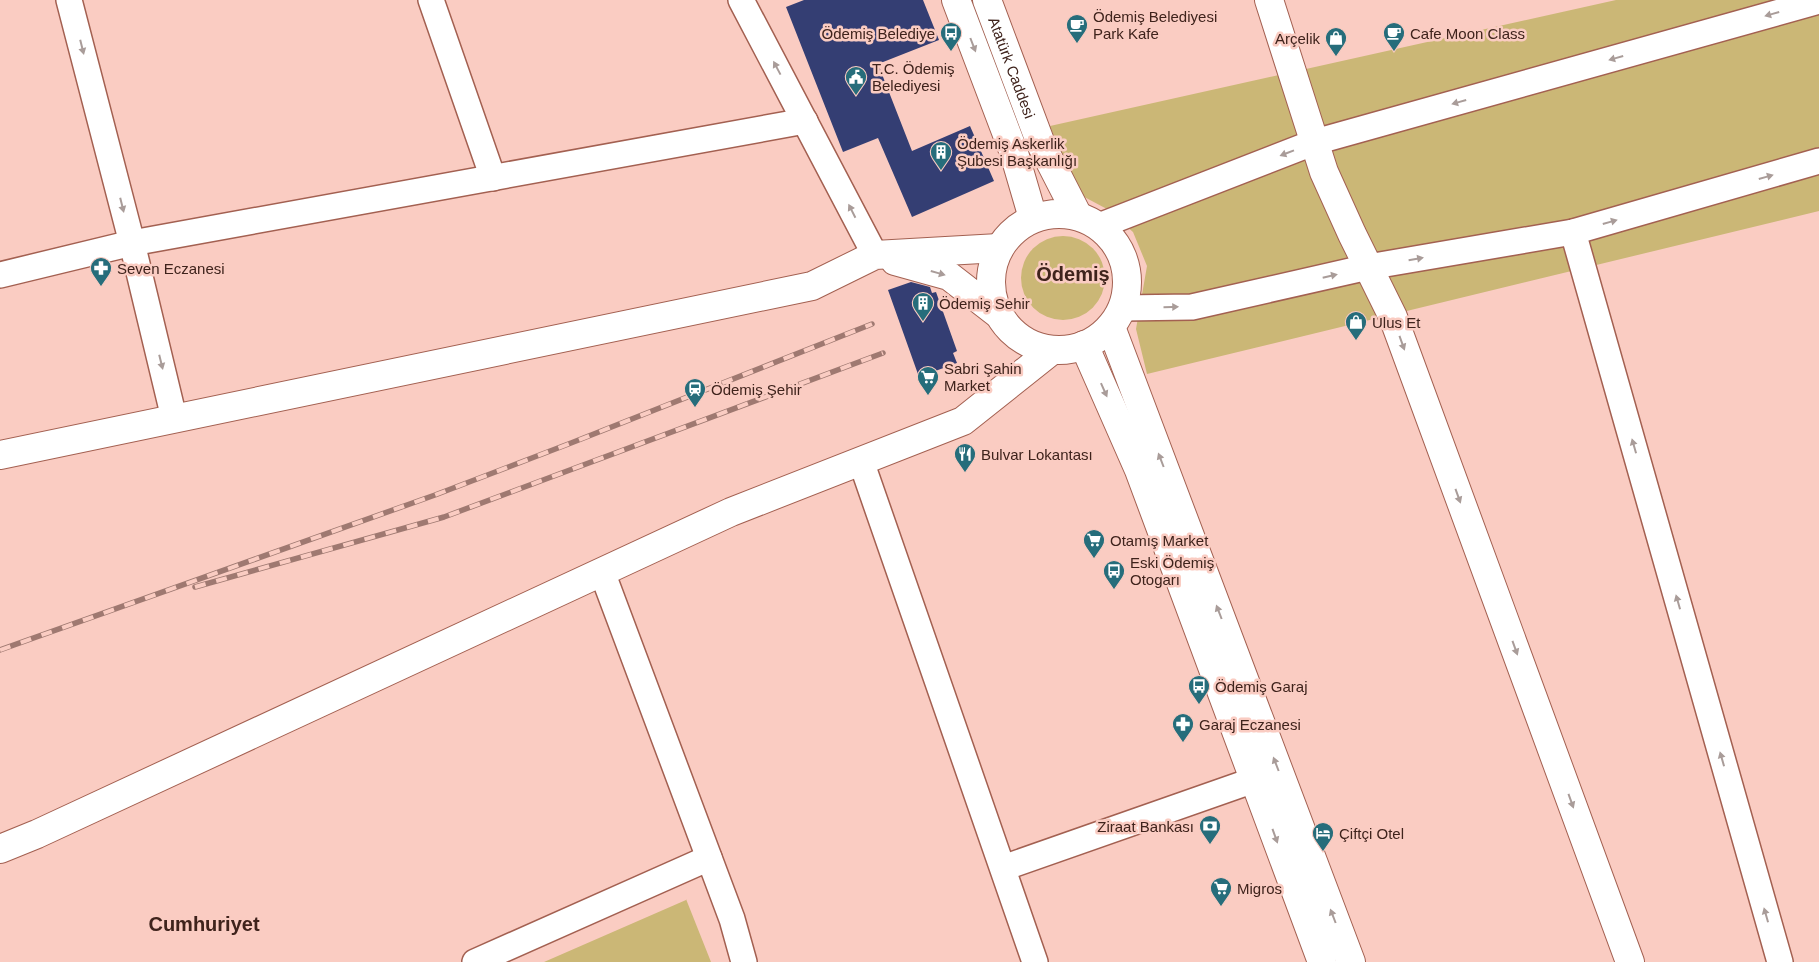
<svg xmlns="http://www.w3.org/2000/svg" width="1819" height="962" viewBox="0 0 1819 962" font-family="Arial,sans-serif">
  <style>
    .green { fill: #cbb776 }
    .building { fill: #343e73 }
    .lines { fill: none; stroke-linecap: round; stroke-linejoin: round }
    .minor-casing { stroke: #a36051; stroke-width: 28 }
    .tertiary-casing { stroke: #a36051; stroke-width: 30 }
    .secondary-casing { stroke: #a36051; stroke-width: 30 }
    .minor { stroke: #fff; stroke-width: 25 }
    .tertiary { stroke: #fff; stroke-width: 28 }
    .secondary { stroke: #fff; stroke-width: 28 }
    .rail-casing { stroke: #9f7971; stroke-width: 5.5 }
    .rail { stroke: #faccc2; stroke-width: 4; stroke-dasharray: 11; stroke-linecap: butt }
    .oneway { fill: #a99c99 }
    .labels { text-anchor: middle; dominant-baseline: central; stroke-width: 5; stroke-linejoin: round; paint-order: stroke }
    .poi-label { font-size: 15px; fill: #3f231c; stroke: #faccc2; text-anchor: start }
    .street-label { font-size: 15px; fill: #3f231c; stroke: #faccc2 }
    .district-label { font-size: 20px; font-weight: bold; fill: #3f231c; stroke: #faccc2 }
  </style>
  <rect width="100%" height="100%" fill="#faccc2"/>
  <!-- green -->
  <g class="green">
    <polygon points="1616,0 1819,0 1819,211 1147,374 1136,329 1147,266 1133,232 1105,208 1075,192 1050,126"/>
    <circle cx="1063" cy="278" r="42"/>
    <polygon points="686,899 711,962 544,962 686,900"/>
  </g>
  <!-- building -->
  <g class="building">
    <polygon points="804,0 923,0 939,40 878,64 912,151 970,126 994,181 912,217 878,138 843,152 786,7"/>
    <polygon points="911,282 930,287 932,293 936,292 957,351 953,353 957,363 919,377 888,290"/>
  </g>
  <g class="lines">
    <!-- minor casing -->
    <g class="minor-casing">
      <g id="minor">
        <polyline points="69,0 132,243 174,418"/>
        <polyline points="431,0 493,178"/>
        <polyline points="741,0 875,255"/>
        <polyline points="1099,226 1315,142 1819,1"/>
        <polyline points="1573,232 1780,962"/>
        <polyline points="0,275 132,243 805,121"/>
        <polyline points="1122,308 1192,307 1368,267 1573,232 1819,161"/>
        <polyline points="861,461 1035,962"/>
        <polyline points="602,572 732,919 744,962"/>
        <polyline points="1003,868 1254,780"/>
        <polyline points="475,962 709,858"/>
      </g>
    </g>
    <!-- tertiary casing -->
    <g class="tertiary-casing">
      <g id="tertiary">
        <polyline points="1269,0 1324,172 1352,234 1393,317 1630,962"/>
        <polyline points="895,261 949,276 998,314"/>
        <polyline points="0,455 812,286 875,255 999,248"/>
        <polyline points="0,849 37,834 731,512 963,421 1051,351"/>
      </g>
    </g>
    <!-- secondary casing -->
    <g class="secondary-casing">
      <g id="secondary">
        <polyline points="956,0 1014,153 1033,218"/>
        <path id="s1" d="M987,0l54,144 37,72"/>
        <circle cx="1059" cy="282" r="68"/>
        <polyline points="1111,327 1351,962"/>
        <polyline points="1084,345 1139,470 1322,962"/>
      </g>
    </g>
    <!-- minor -->
    <use href="#minor" class="minor"/>
    <!-- tertiary -->
    <use href="#tertiary" class="tertiary"/>
    <!-- secondary -->
    <use href="#secondary" class="secondary"/>
    <!-- rail casing -->
    <g class="rail-casing">
      <g id="rail">
        <polyline points="195,587 444,517 883,353"/>
        <polyline points="0,650 435,495 571,443 872,324"/>
      </g>
    </g>
    <!-- rail -->
    <use href="#rail" class="rail"/>
  </g>
  <!-- one-way arrows -->
  <defs><path id="oneway-solid" d="M-6-.8H1V-3.2L6.5 0L1 3.2V.8H-6Z" transform="scale(1.25)"/></defs>
  <g class="oneway">
    <use href="#oneway-solid" transform="translate(1772 14) rotate(164)"/>
    <use href="#oneway-solid" transform="translate(973 45) rotate(69)"/>
    <use href="#oneway-solid" transform="translate(82 47) rotate(76)"/>
    <use href="#oneway-solid" transform="translate(1616 58) rotate(164)"/>
    <use href="#oneway-solid" transform="translate(777 68) rotate(-118)"/>
    <use href="#oneway-solid" transform="translate(1459 102) rotate(164)"/>
    <use href="#oneway-solid" transform="translate(1287 153) rotate(159)"/>
    <use href="#oneway-solid" transform="translate(1766 177) rotate(-16)"/>
    <use href="#oneway-solid" transform="translate(122 205) rotate(76)"/>
    <use href="#oneway-solid" transform="translate(852 211) rotate(-117)"/>
    <use href="#oneway-solid" transform="translate(1610 222) rotate(-16)"/>
    <use href="#oneway-solid" transform="translate(1416 259) rotate(-10)"/>
    <use href="#oneway-solid" transform="translate(938 273) rotate(16)"/>
    <use href="#oneway-solid" transform="translate(1330 276) rotate(-13)"/>
    <use href="#oneway-solid" transform="translate(1171 307) rotate(-1)"/>
    <use href="#oneway-solid" transform="translate(1402 343) rotate(70)"/>
    <use href="#oneway-solid" transform="translate(161 362) rotate(76)"/>
    <use href="#oneway-solid" transform="translate(1104 390) rotate(66)"/>
    <use href="#oneway-solid" transform="translate(1634 446) rotate(-106)"/>
    <use href="#oneway-solid" transform="translate(1161 460) rotate(-111)"/>
    <use href="#oneway-solid" transform="translate(1458 496) rotate(70)"/>
    <use href="#oneway-solid" transform="translate(1678 602) rotate(-106)"/>
    <use href="#oneway-solid" transform="translate(1219 612) rotate(-111)"/>
    <use href="#oneway-solid" transform="translate(1515 648) rotate(70)"/>
    <use href="#oneway-solid" transform="translate(1722 759) rotate(-106)"/>
    <use href="#oneway-solid" transform="translate(1276 764) rotate(-111)"/>
    <use href="#oneway-solid" transform="translate(1571 801) rotate(70)"/>
    <use href="#oneway-solid" transform="translate(1275 836) rotate(70)"/>
    <use href="#oneway-solid" transform="translate(1766 915) rotate(-106)"/>
    <use href="#oneway-solid" transform="translate(1333 916) rotate(-111)"/>
  </g>
  <!-- icons -->
  <defs>
    <g id="cafe-pin" transform="scale(1.125)"><path d="M0 17L-7.5 6A9.5 9.5 0 1 1 7.5 6Z" fill="#266d7b" stroke="#faccc2"/><path d="M-5.5-4.5H6V0H3Q3 3.5 0 3.5H-2.5Q-5.5 3.5-5.5 0ZM3-3.2v2h1.7v-2ZM-6 4.5H4V6H-6Z" fill="#fff"/></g>
    <g id="bus-pin" transform="scale(1.125)"><path d="M0 17L-7.5 6A9.5 9.5 0 1 1 7.5 6Z" fill="#266d7b" stroke="#faccc2"/><path d="M-5-6H5V4H4V6H2V4H-2V6H-4V4H-5ZM-3.5-4V0h7V-4ZM-3.5 1.2v1.5H-2V1.2ZM2 1.2v1.5H3.5V1.2Z" fill="#fff"/></g>
    <g id="shop-pin" transform="scale(1.125)"><path d="M0 17L-7.5 6A9.5 9.5 0 1 1 7.5 6Z" fill="#266d7b" stroke="#faccc2"/><path d="M-5-2.5h2.3a2.7 3.5 0 0 1 5.4 0H5L5.5 6h-11ZM-1.5-2.5h3a1.5 2.3 0 0 0-3 0Z" fill="#fff"/></g>
    <g id="civic-pin" transform="scale(1.125)"><path d="M0 17L-7.5 6A9.5 9.5 0 1 1 7.5 6Z" fill="#266d7b" stroke="#faccc2"/><path d="M-.6-6.5H3V-4.5H.6V-3L4-1V1h2V6H-6V1h2V-1L-.6-3ZM-1.2 2.5V6h2.4V2.5Z" fill="#fff"/></g>
    <g id="building-pin" transform="scale(1.125)"><path d="M0 17L-7.5 6A9.5 9.5 0 1 1 7.5 6Z" fill="#266d7b" stroke="#faccc2"/><path d="M-4-6H4V6H1V3H-1V6H-4ZM-2.5-4.3h1.7v1.8h-1.7ZM.8-4.3h1.7v1.8H.8ZM-2.5-1h1.7V.8h-1.7ZM.8-1h1.7V.8H.8Z" fill="#fff"/></g>
    <g id="pharmacy-pin" transform="scale(1.125)"><path d="M0 17L-7.5 6A9.5 9.5 0 1 1 7.5 6Z" fill="#266d7b" stroke="#faccc2"/><path d="M-2-6h4v4h4v4h-4v4h-4v-4h-4v-4h4Z" fill="#fff"/></g>
    <g id="supermarket-pin" transform="scale(1.125)"><path d="M0 17L-7.5 6A9.5 9.5 0 1 1 7.5 6Z" fill="#266d7b" stroke="#faccc2"/><path d="M-6-5.5h2.5l.6 2H6L4.5 2H-2.5L-4.4-4H-6ZM-1.5 3.2a1.3 1.3 0 1 0 .1 0ZM3 3.2a1.3 1.3 0 1 0 .1 0Z" fill="#fff"/></g>
    <g id="station-pin" transform="scale(1.125)"><path d="M0 17L-7.5 6A9.5 9.5 0 1 1 7.5 6Z" fill="#266d7b" stroke="#faccc2"/><path d="M-3-6H3Q5-6 5-4V2Q5 4 3 4L4.5 6H3L1.5 4h-3L-3 6H-4.5L-3 4Q-5 4-5 2V-4Q-5-6-3-6ZM-3.5-4v3h7v-3ZM-3.5 1v1.5H-2V1ZM2 1v1.5H3.5V1Z" fill="#fff"/></g>
    <g id="restaurant-pin" transform="scale(1.125)"><path d="M0 17L-7.5 6A9.5 9.5 0 1 1 7.5 6Z" fill="#266d7b" stroke="#faccc2"/><path d="M-5-6h1v4h1v-4h1v4h1v-4h1v5L-1.5 .5V6h-2V.5L-5-1ZM5-6V6H3V1.5H1.5Q1.5-4 5-6Z" fill="#fff"/></g>
    <g id="bank-pin" transform="scale(1.125)"><path d="M0 17L-7.5 6A9.5 9.5 0 1 1 7.5 6Z" fill="#266d7b" stroke="#faccc2"/><path d="M-6-4H6V4H-6ZM0-2.3a2.3 2.3 0 1 0 0 4.6a2.3 2.3 0 1 0 0-4.6Z" fill="#fff"/></g>
    <g id="hotel-pin" transform="scale(1.125)"><path d="M0 17L-7.5 6A9.5 9.5 0 1 1 7.5 6Z" fill="#266d7b" stroke="#faccc2"/><path d="M-6-4.5h1.5V1H6V5H4.5V3h-9V5H-6ZM-4 0a1.8 1.8 0 1 1 3.6 0ZM.5 0V-2.5h3Q6-2.5 6 0Z" fill="#fff"/></g>
  </defs>
  <g fill-rule="evenodd">
    <use href="#cafe-pin" x="1077" y="25"/>
    <use href="#bus-pin" x="951" y="33"/>
    <use href="#cafe-pin" x="1394" y="33"/>
    <use href="#shop-pin" x="1336" y="38"/>
    <use href="#civic-pin" x="856" y="77"/>
    <use href="#building-pin" x="941" y="152"/>
    <use href="#pharmacy-pin" x="101" y="268"/>
    <use href="#building-pin" x="923" y="303"/>
    <use href="#shop-pin" x="1356" y="322"/>
    <use href="#supermarket-pin" x="928" y="377"/>
    <use href="#station-pin" x="695" y="389"/>
    <use href="#restaurant-pin" x="965" y="454"/>
    <use href="#supermarket-pin" x="1094" y="540"/>
    <use href="#bus-pin" x="1114" y="571"/>
    <use href="#bus-pin" x="1199" y="686"/>
    <use href="#pharmacy-pin" x="1183" y="724"/>
    <use href="#bank-pin" x="1210" y="826"/>
    <use href="#hotel-pin" x="1323" y="833"/>
    <use href="#supermarket-pin" x="1221" y="888"/>
  </g>
  <g class="labels">
    <!-- poi labels -->
    <g class="poi-label">
      <text x="1093" y="16">Ödemiş Belediyesi<tspan x="1093" dy="17">Park Kafe</tspan></text>
      <text x="935" y="33" text-anchor="end">Ödemiş Belediye</text>
      <text x="1410" y="33">Cafe Moon Class</text>
      <text x="1320" y="38" text-anchor="end">Arçelik</text>
      <text x="872" y="68">T.C. Ödemiş<tspan x="872" dy="17">Belediyesi</tspan></text>
      <text x="957" y="143">Ödemiş Askerlik<tspan x="957" dy="17">Şubesi Başkanlığı</tspan></text>
      <text x="117" y="268">Seven Eczanesi</text>
      <text x="939" y="303">Ödemiş Sehir</text>
      <text x="1372" y="322">Ulus Et</text>
      <text x="944" y="368">Sabri Şahin<tspan x="944" dy="17">Market</tspan></text>
      <text x="711" y="389">Ödemiş Şehir</text>
      <text x="981" y="454">Bulvar Lokantası</text>
      <text x="1110" y="540">Otamış Market</text>
      <text x="1130" y="562">Eski Ödemiş<tspan x="1130" dy="17">Otogarı</tspan></text>
      <text x="1215" y="686">Ödemiş Garaj</text>
      <text x="1199" y="724">Garaj Eczanesi</text>
      <text x="1194" y="826" text-anchor="end">Ziraat Bankası</text>
      <text x="1339" y="833">Çiftçi Otel</text>
      <text x="1237" y="888">Migros</text>
    </g>
    <!-- street labels -->
    <g class="street-label">
      <text stroke="none"><textPath href="#s1" startOffset="72">Atatürk Caddesi</textPath></text>
    </g>
    <!-- district labels -->
    <g class="district-label">
      <text x="1073" y="274">Ödemiş</text>
      <text x="204" y="924">Cumhuriyet</text>
    </g>
  </g>
</svg>
